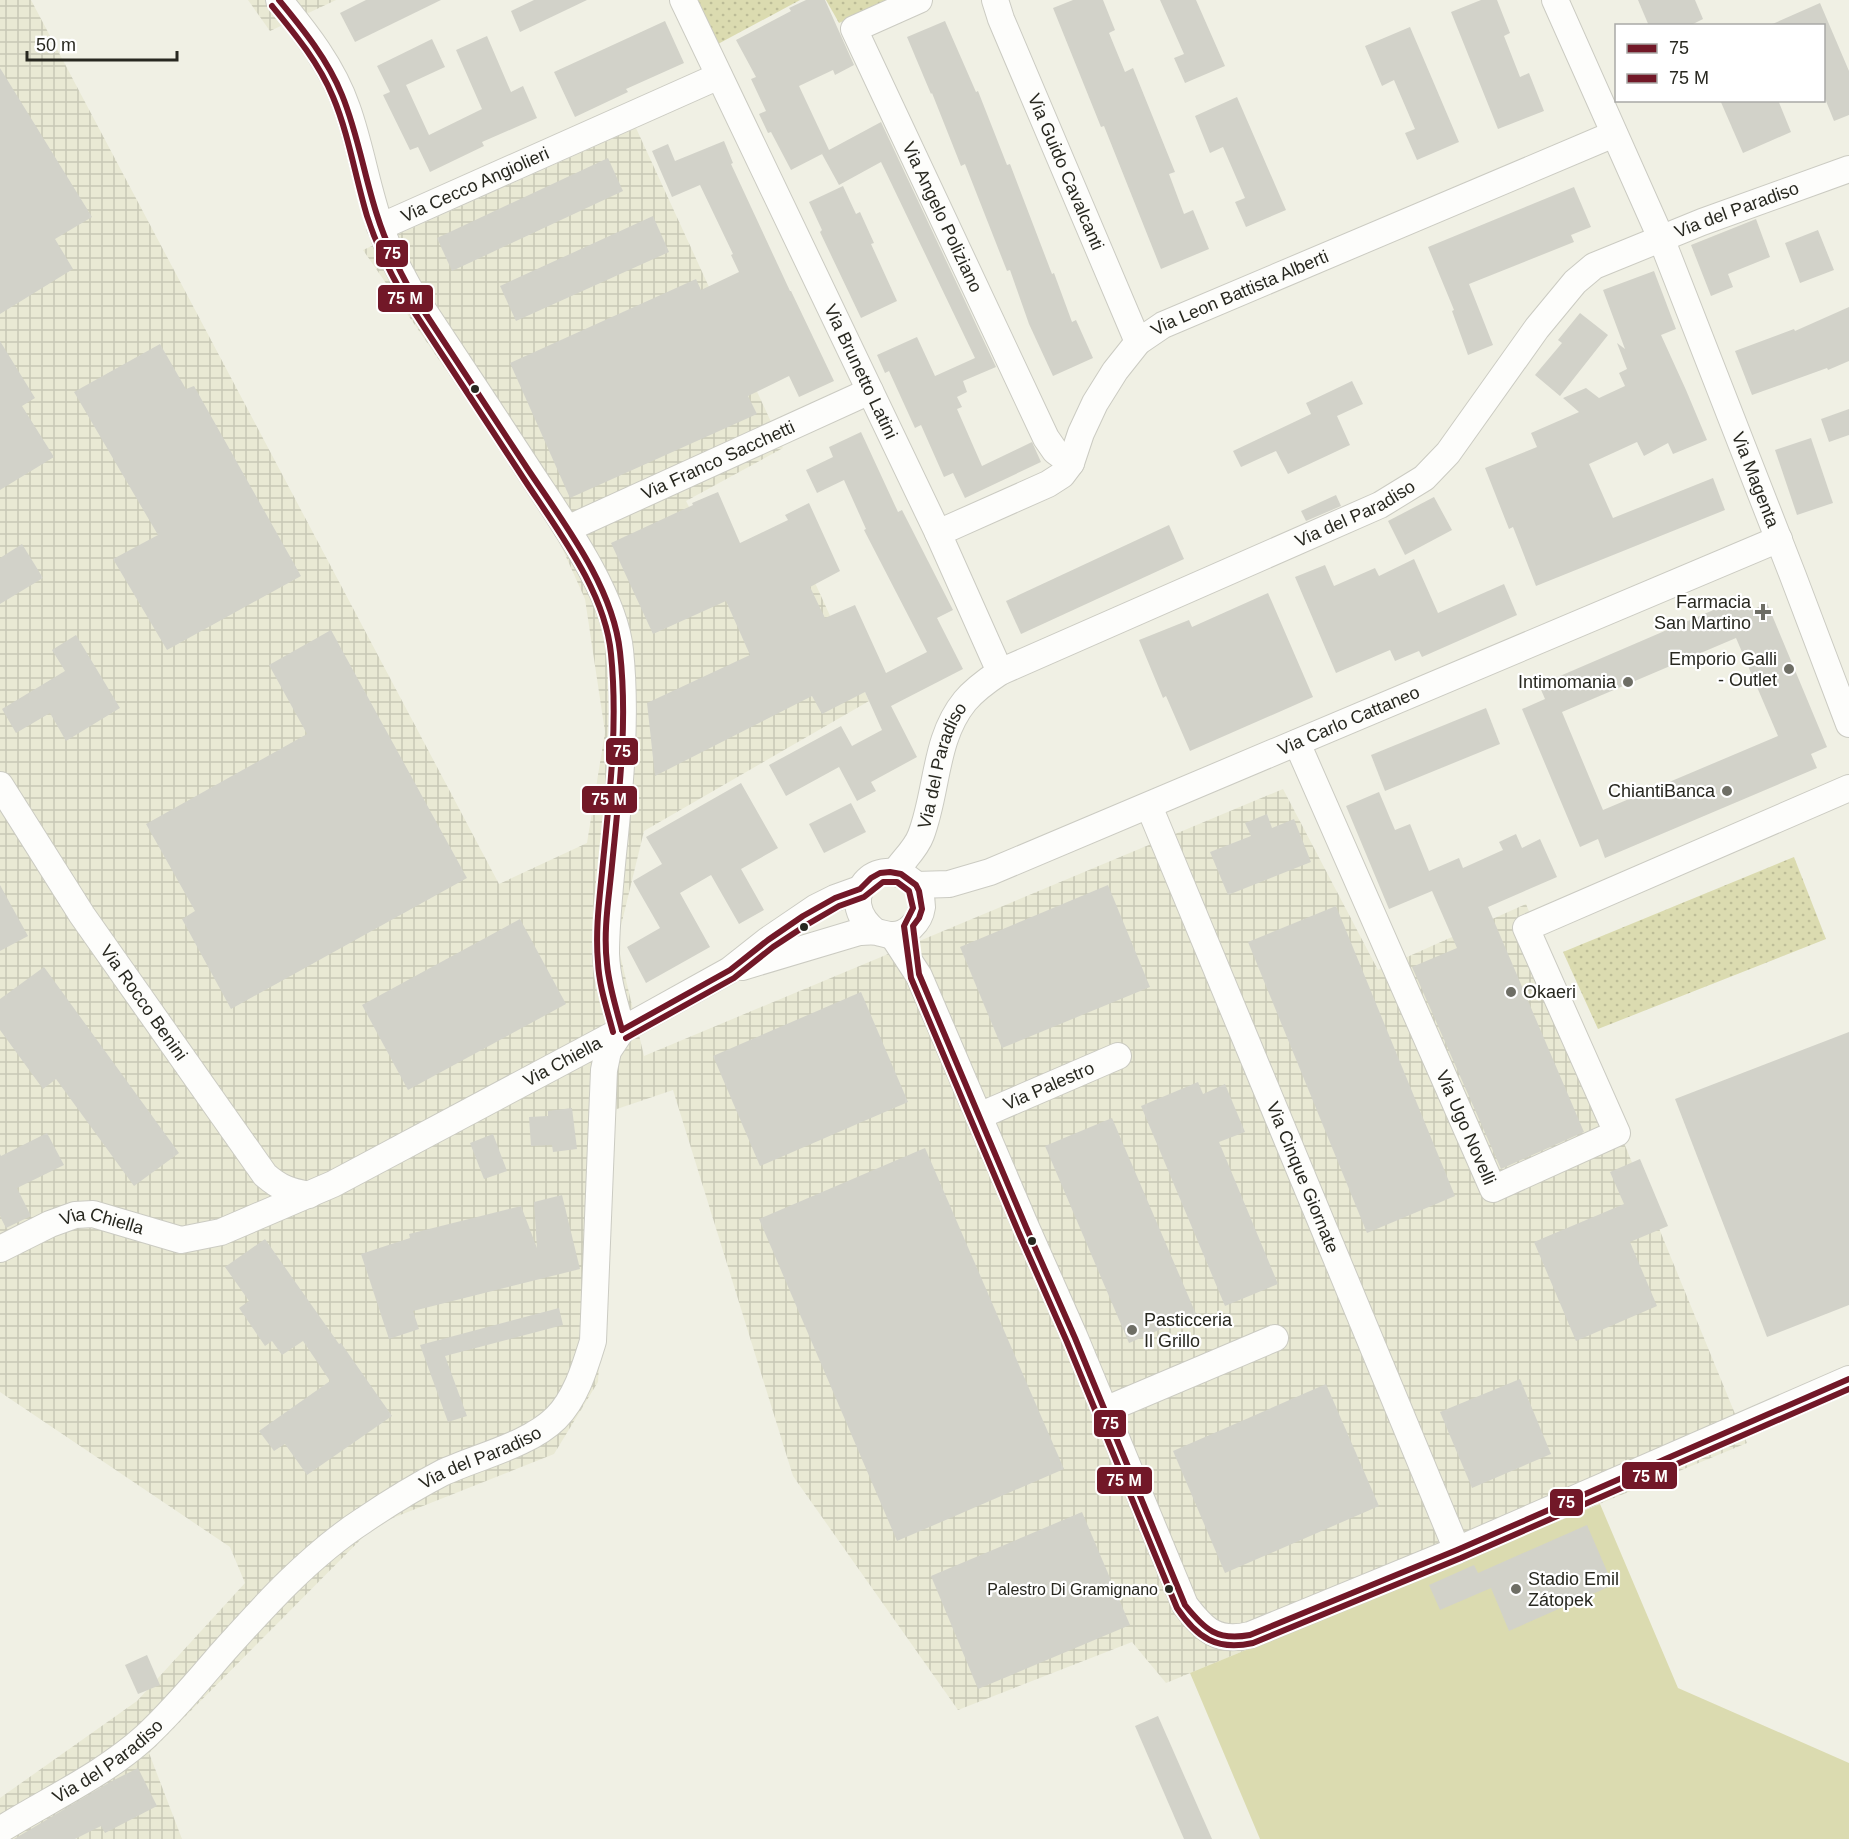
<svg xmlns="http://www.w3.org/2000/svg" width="1849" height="1839" viewBox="0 0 1849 1839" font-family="Arial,sans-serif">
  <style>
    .industrial { fill: url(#industrial-grid) }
    .green { fill: #dbdbb0 }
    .park { fill: url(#park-dots) }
    .building { fill: #d2d2c9; fill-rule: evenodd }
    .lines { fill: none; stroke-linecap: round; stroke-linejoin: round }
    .minor-casing { stroke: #cbcbc2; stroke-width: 28 }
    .minor { stroke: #fdfdfb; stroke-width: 26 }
    .bus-1-casing { stroke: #fff; stroke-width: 10 }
    .bus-2-casing { stroke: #fff; stroke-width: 10 }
    .bus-1 { stroke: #721828; stroke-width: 6 }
    .bus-2 { stroke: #721828; stroke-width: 6 }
    .bus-dot { fill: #282820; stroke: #fff; stroke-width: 2 }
    .poi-dot { fill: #6e6e65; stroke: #fff; stroke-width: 2 }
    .labels { text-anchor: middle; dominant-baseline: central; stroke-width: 4.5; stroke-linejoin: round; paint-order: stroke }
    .bus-label { font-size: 16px; fill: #282820; stroke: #fff; text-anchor: end }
    .street-label { font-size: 18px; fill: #282820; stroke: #fff }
    .poi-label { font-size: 18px; fill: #282820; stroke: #fff; text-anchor: end }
    .line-badge { stroke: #fff; stroke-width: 2 }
    .badge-label { font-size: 16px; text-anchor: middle; font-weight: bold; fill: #fff }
  </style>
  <defs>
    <pattern id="industrial-grid" width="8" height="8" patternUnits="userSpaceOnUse" patternTransform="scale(1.5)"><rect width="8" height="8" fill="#e9e9d4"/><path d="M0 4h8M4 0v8" fill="none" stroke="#c8c8b6"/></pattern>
    <pattern id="park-dots" width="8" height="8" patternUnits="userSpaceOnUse" patternTransform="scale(1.5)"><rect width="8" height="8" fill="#dbdbb0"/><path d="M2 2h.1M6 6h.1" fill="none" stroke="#bcbc97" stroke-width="1.8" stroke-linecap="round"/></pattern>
  </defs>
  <rect width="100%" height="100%" fill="#f0f0e4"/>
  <!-- industrial -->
  <g class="industrial">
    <polygon points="0,0 31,0 499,884 587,843 605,732 585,599 549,519 363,250 636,128 783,448 686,501 732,592 805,561 869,701 644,831 617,942 644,1056 1283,789 1378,970 1526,904 1747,1443 1166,1683 1132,1642 958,1710 793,1476 673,1090 614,1110 598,1382 554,1454 375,1525 149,1753 182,1839 0,1839 0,1798 137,1701 245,1583 230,1547 0,1392"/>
    <polygon points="248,0 336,0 270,31"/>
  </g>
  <!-- green -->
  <polygon class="green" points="1600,1504 1678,1688 1849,1763 1849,1839 1260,1839 1190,1673"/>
  <!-- park -->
  <g class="park">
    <polygon points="697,0 800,0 718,44"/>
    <polygon points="826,0 888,0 839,23"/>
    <polygon points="1794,857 1826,939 1598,1029 1563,952"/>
  </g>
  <!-- building -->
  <g class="building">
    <polygon points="366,0 441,0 355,42 340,13"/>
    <polygon points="534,0 587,0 520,32 511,11"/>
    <polygon points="806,0 825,0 854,65 835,75 833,70 799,86 829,150 881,122 996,367 963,381 967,392 957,397 962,407 957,409 982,466 1032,442 1041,462 965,498 953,473 944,477 921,425 915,428 889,371 885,373 877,355 917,337 935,376 975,358 881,162 839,185 822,154 826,152 791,170 771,132 768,133 759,114 766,111 751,79 756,77 736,40 791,11 789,8"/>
    <polygon points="1073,0 1103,0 1115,30 1109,33 1125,72 1133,68 1175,172 1169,174 1184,214 1193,210 1209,249 1161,269 1104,126 1101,127 1053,8"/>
    <polygon points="1160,0 1196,0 1225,66 1185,83 1174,58 1184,54"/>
    <polygon points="1481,0 1497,0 1510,33 1504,36 1520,77 1529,73 1544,111 1498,129 1451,12"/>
    <polygon points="1638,0 1695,0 1703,19 1689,26 1649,26"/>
    <polygon points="1820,3 1849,71 1849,115 1834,121 1824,96 1824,26 1768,26"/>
    <polygon points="665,21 684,63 626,89 628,92 575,117 554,72"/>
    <polygon points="945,21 976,92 978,91 1007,165 1010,164 1052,274 1054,273 1072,322 1076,320 1093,358 1053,376 1029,324 1010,270 1007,271 965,164 961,166 932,93 931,94 907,37"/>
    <polygon points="1410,27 1459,142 1417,160 1405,133 1415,129 1394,80 1382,86 1365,46"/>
    <polygon points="487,36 511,92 523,86 537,118 482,142 484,146 430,172 418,147 410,150 383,95 390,92 377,66 432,39 445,67 406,85 429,135 482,109 456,50"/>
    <polygon points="0,68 92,217 55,239 73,269 0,314"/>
    <polygon points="1237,97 1286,210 1246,227 1235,202 1245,198 1223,147 1210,153 1195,116"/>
    <polygon points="1720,100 1778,100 1791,132 1743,153"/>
    <polygon points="724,141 733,163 731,164 790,291 791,291 834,381 799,397 789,376 748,396 757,414 570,498 510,363 696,279 701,290 739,272 731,255 733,254 700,185 672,197 652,151 668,144 675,161"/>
    <polygon points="608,158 623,191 452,271 437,238"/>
    <polygon points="843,186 856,214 860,212 874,243 871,244 897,301 861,318 820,232 822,230 809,202"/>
    <polygon points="1574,187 1591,227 1571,235 1574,242 1469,284 1493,345 1468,355 1452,311 1454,310 1428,247"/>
    <polygon points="653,216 669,252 516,321 500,286"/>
    <polygon points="1756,219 1770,257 1728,274 1733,287 1711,296 1691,245"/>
    <polygon points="1818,230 1834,270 1800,283 1785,243"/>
    <polygon points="1654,271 1676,329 1661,335 1686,390 1707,440 1673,454 1668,443 1644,456 1637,442 1589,464 1613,518 1713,478 1725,510 1536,586 1513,527 1509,529 1485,468 1537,447 1531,433 1579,412 1563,398 1586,388 1599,398 1625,386 1619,373 1627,369 1617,343 1625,349 1603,290"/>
    <polygon points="1849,307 1849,361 1828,370 1827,368 1752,395 1735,351 1794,329 1795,331"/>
    <polygon points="1580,313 1608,335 1560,396 1535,375 1562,343 1558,340"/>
    <polygon points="0,341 35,398 22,406 54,457 0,490"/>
    <polygon points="160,344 186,389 194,386 301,576 167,650 113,559 158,535 74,392"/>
    <polygon points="1352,381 1363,404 1337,416 1350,445 1288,474 1276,451 1241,467 1233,451 1311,414 1306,403"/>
    <polygon points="1849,409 1849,435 1829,442 1821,419"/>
    <polygon points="861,432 898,512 902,510 953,610 937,618 963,669 891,706 917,757 871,782 876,791 857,801 839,767 786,796 769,765 841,726 852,746 882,730 865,692 822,714 812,696 655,776 647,703 750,655 726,601 653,634 611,543 693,505 692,503 718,492 740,543 788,520 785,515 809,503 840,571 810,587 825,618 855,605 886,673 927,652 864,530 866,529 844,480 817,493 806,470 833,457 829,447"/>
    <polygon points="1811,438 1833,503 1797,515 1775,450"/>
    <polygon points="1336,495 1341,506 1306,521 1301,511"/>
    <polygon points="1434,497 1452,530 1405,555 1388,521"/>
    <polygon points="1169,525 1184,559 1021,634 1006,601"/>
    <polygon points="22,544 43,578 0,604 0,558"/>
    <polygon points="1414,559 1438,613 1504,584 1517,615 1422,657 1419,651 1395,661 1390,650 1336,673 1295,577 1325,565 1334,586 1375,568 1379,576"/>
    <polygon points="1268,593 1313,697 1190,751 1166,696 1163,698 1139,640 1189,620 1192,627"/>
    <path d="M1746,596l6,14 15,-7 60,144 -16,7 6,14 -212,90 -7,-19 -18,8 -58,-138 23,-10 -6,-14zM1736,638l42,98 -175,74 -41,-98z"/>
    <polygon points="331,630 467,878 231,1009 182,919 195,911 146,824 307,734 269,665"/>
    <polygon points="76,635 120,708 66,741 50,713 16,733 2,709 65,671 52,650"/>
    <polygon points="1486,708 1500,744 1385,791 1371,755"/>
    <polygon points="741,783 778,848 741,869 764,910 739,924 711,875 680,893 710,947 646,983 627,947 660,928 633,881 662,864 646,837"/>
    <polygon points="1379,792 1395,830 1410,824 1429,871 1459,858 1463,868 1503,850 1499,842 1516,834 1522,848 1540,839 1557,877 1488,907 1584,1132 1501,1169 1412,967 1457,948 1432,891 1389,909 1346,806"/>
    <polygon points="851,803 866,832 824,853 809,824"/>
    <polygon points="1267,814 1272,828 1294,819 1311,862 1228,895 1210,852 1251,836 1245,823"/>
    <polygon points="0,885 28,936 0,951"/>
    <polygon points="1108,885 1150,987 1002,1048 960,947"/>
    <polygon points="1336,906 1455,1196 1367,1233 1248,942"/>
    <polygon points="520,919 566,1004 408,1090 362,1005"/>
    <polygon points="44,967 179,1153 134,1186 56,1079 43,1089 0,1030 0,999"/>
    <polygon points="861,992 908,1102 760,1166 713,1056"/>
    <polygon points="1849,1032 1849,1305 1767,1337 1675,1099"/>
    <polygon points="1198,1082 1203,1094 1225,1084 1245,1132 1219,1142 1278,1284 1225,1306 1141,1106"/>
    <polygon points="572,1108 577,1149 553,1152 552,1145 531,1146 529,1117 548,1116 548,1111"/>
    <polygon points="1112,1118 1196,1314 1129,1343 1045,1146"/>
    <polygon points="47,1133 64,1165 17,1188 31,1216 6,1228 0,1216 0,1154 1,1156"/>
    <polygon points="493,1134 507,1171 484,1179 470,1143"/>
    <polygon points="925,1148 1064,1469 897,1541 759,1219"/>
    <polygon points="1640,1159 1668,1226 1630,1242 1657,1306 1576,1341 1534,1242 1624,1204 1610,1172"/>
    <polygon points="562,1195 580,1269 413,1311 419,1329 389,1339 361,1254 410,1238 409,1234 521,1206 537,1248 534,1202"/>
    <polygon points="265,1239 339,1344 341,1343 392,1416 307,1475 285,1444 274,1451 259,1431 330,1381 303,1341 282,1355 272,1341 265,1346 239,1308 249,1301 225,1267"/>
    <polygon points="559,1308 563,1325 445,1356 467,1416 448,1422 420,1345"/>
    <polygon points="1520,1379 1551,1454 1472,1488 1440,1412"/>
    <polygon points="1326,1384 1379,1506 1225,1573 1173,1451"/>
    <polygon points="1082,1512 1130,1625 978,1689 931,1576"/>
    <polygon points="1587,1525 1613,1585 1509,1631 1491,1588 1440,1610 1429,1585 1474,1565 1478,1573"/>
    <polygon points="147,1655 160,1685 138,1694 125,1665"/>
    <polygon points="1158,1716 1212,1839 1184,1839 1135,1726"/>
    <polygon points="138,1768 157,1806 105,1833 101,1826 75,1839 14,1839 110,1782"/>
  </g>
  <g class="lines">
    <!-- minor casing -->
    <g class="minor-casing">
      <g id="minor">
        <path d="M279,0c27,33 54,67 68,108 14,39 20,81 34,120 7,22 18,42 29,62 40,60 79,119 118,179 31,48 86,123 92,181 7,67 0,138 -7,204 -3,33 -7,67 -7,100 1,26 9,51 16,76"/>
        <path id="s1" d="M683,0l255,533 62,139"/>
        <path id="s2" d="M919,0l-65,29 192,409 9,13 16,12"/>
        <path id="s3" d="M995,0l6,19 137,323"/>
        <path id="s4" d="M1555,0l106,238 132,338 56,148"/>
        <path id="s5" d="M380,227l339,-151"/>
        <path id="s6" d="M567,529l303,-138"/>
        <path id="s7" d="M938,533l110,-49 14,-9 9,-12 10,-30 14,-30 20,-32 23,-29 25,-17 451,-191"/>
        <path id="s8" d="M1297,743l196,446 124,-56 -91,-205 323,-140"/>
        <path id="s9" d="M0,785l82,130 183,260c15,13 24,16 44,20"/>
        <path id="s10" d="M1149,806l308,744"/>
        <path id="s11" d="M895,872c8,-12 21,-23 26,-37 17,-45 13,-96 44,-134 10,-12 23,-21 35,-29l380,-167 44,-27 24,-25 89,-125 38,-46 19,-16 108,-44 147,-53"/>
        <path id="s12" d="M916,885l33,-1 41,-12 789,-333"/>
        <path d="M893,936l26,40 107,251 49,111 110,267c19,25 32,38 65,30l207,-85 392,-171"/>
        <path d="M742,967l117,-35c6,0 12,-1 18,0 5,1 9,3 14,3 15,1 29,-13 31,-28 0,-9 -3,-19 -9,-25 -35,-31 -81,16 -37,50"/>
        <path id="s13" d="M979,1116l139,-60"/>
        <path id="s14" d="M0,1249l50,-25 25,-9 18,-1 88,26 40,-8 112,-48 289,-154 108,-60 38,-30 47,-32 20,-10 25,-9"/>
        <polyline points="1105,1410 1275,1338"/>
        <path id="s15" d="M0,1830c48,-30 103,-55 145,-93 28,-26 52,-55 77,-84 43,-48 88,-98 142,-133 25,-17 51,-33 78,-47 34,-16 87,-28 114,-55 20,-20 29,-51 37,-77l11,-271 4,-19 14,-21"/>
      </g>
    </g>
    <!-- minor -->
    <use href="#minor" class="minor"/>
    <!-- bus-1 casing -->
    <g class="bus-1-casing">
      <g id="bus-1">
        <path d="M279,0c24,29 49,60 63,95 16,39 22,80 35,120 8,26 20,51 33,75 39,59 78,118 117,178 36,54 86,118 93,184 8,71 -1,142 -8,213 -3,32 -9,66 -5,99 2,22 9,44 15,66"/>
        <path d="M622,1030l108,-60 38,-30 35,-24 32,-18 25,-9 11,-11 9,-5 10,-1 11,2 15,11 3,6 3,18 -3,9 -6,8 6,48 107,253 49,111 110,267c20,25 32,36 65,30l207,-85 392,-171"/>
      </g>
    </g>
    <!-- bus-2 casing -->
    <g class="bus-2-casing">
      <g id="bus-2">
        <path d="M272,6c23,28 47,57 61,91 16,38 22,79 34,119 9,28 21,53 36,79 39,59 78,119 117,178 34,53 85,116 91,181 7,69 -1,139 -8,208 -3,33 -8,67 -5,100 1,24 9,47 15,70"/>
        <path d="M626,1038l108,-60 39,-31 35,-23 31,-18 25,-9 19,-15h14l12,9 4,17 -9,18 7,52 107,253 49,111 110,266c20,30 40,43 76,35l208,-85 388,-169"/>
      </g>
    </g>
    <!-- bus-1 -->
    <use href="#bus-1" class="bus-1"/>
    <!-- bus-2 -->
    <use href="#bus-2" class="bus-2"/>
  </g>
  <!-- markers -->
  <g class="bus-dot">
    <circle cx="475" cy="389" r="5"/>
    <circle cx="804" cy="927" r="5"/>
    <circle cx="1032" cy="1241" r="5"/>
    <circle cx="1169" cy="1589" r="5"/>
  </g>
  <g class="poi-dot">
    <path d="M1760 603h6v6h6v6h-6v6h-6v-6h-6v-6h6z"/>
    <circle cx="1789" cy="669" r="6"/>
    <circle cx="1628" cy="682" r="6"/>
    <circle cx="1727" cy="791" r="6"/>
    <circle cx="1511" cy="992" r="6"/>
    <circle cx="1132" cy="1330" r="6"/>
    <circle cx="1516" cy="1589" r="6"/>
  </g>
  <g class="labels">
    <!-- bus labels -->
    <g class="bus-label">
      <text x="1158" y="1589">Palestro Di Gramignano</text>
    </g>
    <!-- street labels -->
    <g class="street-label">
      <text stroke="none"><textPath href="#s3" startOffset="186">Via Guido Cavalcanti</textPath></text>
      <text stroke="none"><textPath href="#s5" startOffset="104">Via Cecco Angiolieri</textPath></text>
      <text stroke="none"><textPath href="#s11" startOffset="1126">Via del Paradiso</textPath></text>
      <text stroke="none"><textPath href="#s2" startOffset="279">Via Angelo Poliziano</textPath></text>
      <text stroke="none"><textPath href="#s7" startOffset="405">Via Leon Battista Alberti</textPath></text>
      <text stroke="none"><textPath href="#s1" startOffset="412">Via Brunetto Latini</textPath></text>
      <text stroke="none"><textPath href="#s6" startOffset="166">Via Franco Sacchetti</textPath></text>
      <text stroke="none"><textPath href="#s4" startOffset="520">Via Magenta</textPath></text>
      <text stroke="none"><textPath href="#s11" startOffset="622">Via del Paradiso</textPath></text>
      <text stroke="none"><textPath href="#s12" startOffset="465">Via Carlo Cattaneo</textPath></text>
      <text stroke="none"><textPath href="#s11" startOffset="118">Via del Paradiso</textPath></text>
      <text stroke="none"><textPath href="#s9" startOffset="261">Via Rocco Benini</textPath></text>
      <text stroke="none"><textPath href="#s14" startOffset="615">Via Chiella</textPath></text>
      <text stroke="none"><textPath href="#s13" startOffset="76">Via Palestro</textPath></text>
      <text stroke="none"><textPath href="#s8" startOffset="420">Via Ugo Novelli</textPath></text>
      <text stroke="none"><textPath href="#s10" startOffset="402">Via Cinque Giornate</textPath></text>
      <text stroke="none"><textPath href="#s14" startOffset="110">Via Chiella</textPath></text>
      <text stroke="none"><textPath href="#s15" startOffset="614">Via del Paradiso</textPath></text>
      <text stroke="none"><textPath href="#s15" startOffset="128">Via del Paradiso</textPath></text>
    </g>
    <!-- poi labels -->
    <g class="poi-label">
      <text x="1751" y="602">Farmacia<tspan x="1751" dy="21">San Martino</tspan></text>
      <text x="1777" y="659">Emporio Galli<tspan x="1777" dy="21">- Outlet</tspan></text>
      <text x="1616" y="682">Intimomania</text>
      <text x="1715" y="791">ChiantiBanca</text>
      <text x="1523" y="992" text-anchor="start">Okaeri</text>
      <text x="1144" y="1320" text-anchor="start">Pasticceria<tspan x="1144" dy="21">Il Grillo</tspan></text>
      <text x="1528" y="1579" text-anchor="start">Stadio Emil<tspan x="1528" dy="21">Zátopek</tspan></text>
    </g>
  </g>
  <g class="line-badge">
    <rect x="375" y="239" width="34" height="29" rx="6" fill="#721828"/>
    <rect x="377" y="284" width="57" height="29" rx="6" fill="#721828"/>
    <rect x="605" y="737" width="34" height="29" rx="6" fill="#721828"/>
    <rect x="581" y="785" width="57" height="29" rx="6" fill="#721828"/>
    <rect x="1093" y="1409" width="34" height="29" rx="6" fill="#721828"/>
    <rect x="1621" y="1461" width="57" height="29" rx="6" fill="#721828"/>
    <rect x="1096" y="1466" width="57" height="29" rx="6" fill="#721828"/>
    <rect x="1549" y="1488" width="35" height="29" rx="6" fill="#721828"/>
  </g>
  <g class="badge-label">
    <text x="392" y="259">75</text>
    <text x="405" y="304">75 M</text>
    <text x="622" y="757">75</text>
    <text x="609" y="805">75 M</text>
    <text x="1110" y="1429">75</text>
    <text x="1650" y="1482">75 M</text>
    <text x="1124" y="1486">75 M</text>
    <text x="1566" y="1508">75</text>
  </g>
  <!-- legend -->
  <rect x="1615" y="24" width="210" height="78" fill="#ffffff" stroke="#a9a9a6" stroke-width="1.5"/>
  <rect x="1627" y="44" width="30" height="9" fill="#721828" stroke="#a9a9a6" stroke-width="1.5"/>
  <text x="1669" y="54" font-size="18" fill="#282820">75</text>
  <rect x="1627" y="74" width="30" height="9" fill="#721828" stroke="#a9a9a6" stroke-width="1.5"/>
  <text x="1669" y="84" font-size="18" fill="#282820">75 M</text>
  <!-- scale -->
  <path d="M27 51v9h150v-9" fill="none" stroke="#282820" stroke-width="3"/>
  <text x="36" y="51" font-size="18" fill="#282820" stroke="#ffffff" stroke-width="4.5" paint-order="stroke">50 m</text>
</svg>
